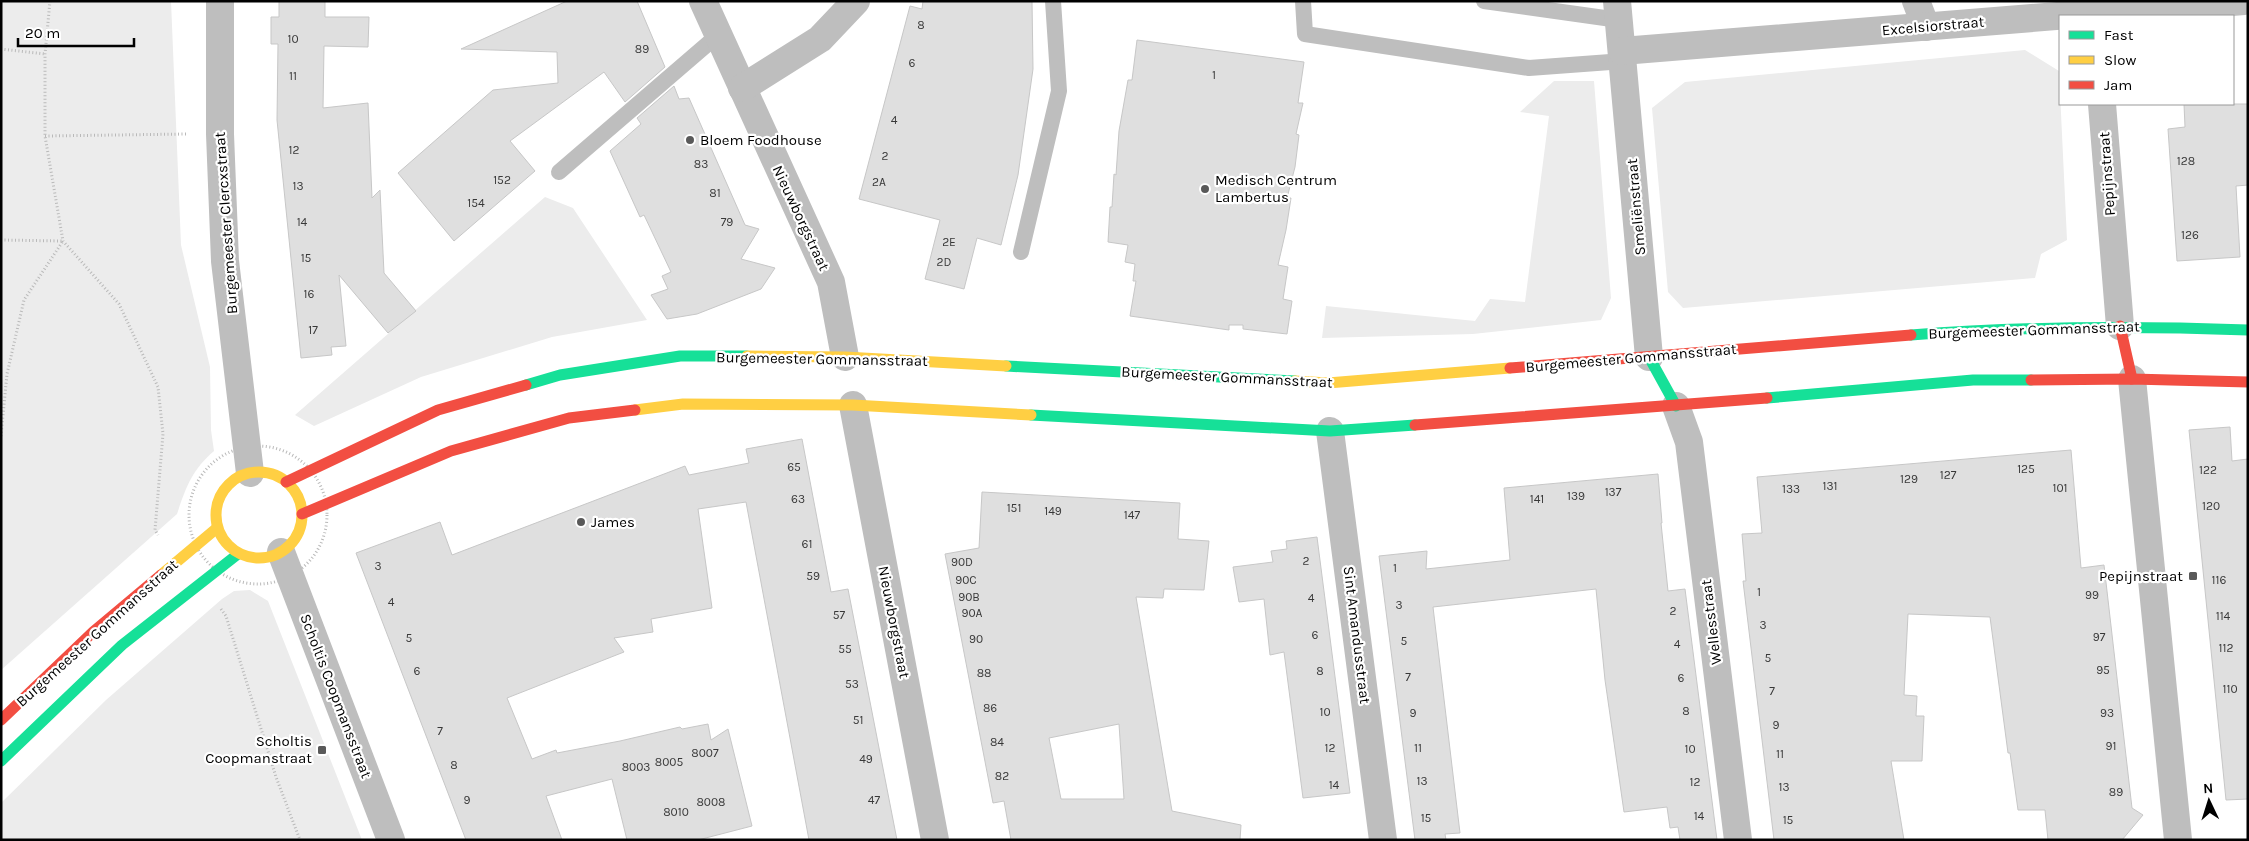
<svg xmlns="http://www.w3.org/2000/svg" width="2249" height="841" viewBox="0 0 2249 841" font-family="Karla,sans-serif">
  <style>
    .green { fill: #ececec }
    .building { fill: #dfdfdf; stroke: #c7c7c7; fill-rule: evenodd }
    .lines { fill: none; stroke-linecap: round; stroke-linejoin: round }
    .path { stroke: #b9b9b9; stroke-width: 3; stroke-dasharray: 1 2.5; stroke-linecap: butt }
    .lane { stroke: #bebebe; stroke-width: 16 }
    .street { stroke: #bebebe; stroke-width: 28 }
    .fast { stroke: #16e098; stroke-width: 11 }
    .slow { stroke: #ffcf43; stroke-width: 11 }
    .jam { stroke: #f24e42; stroke-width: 11 }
    .poi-dot { fill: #595959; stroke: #fff; stroke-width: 2 }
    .labels { text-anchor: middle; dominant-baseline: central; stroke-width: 4.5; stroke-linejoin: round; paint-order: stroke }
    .number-label { font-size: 12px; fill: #383838 }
    .street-label { font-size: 15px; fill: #000; stroke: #fff }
    .poi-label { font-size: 15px; fill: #000; stroke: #fff; text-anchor: start }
  </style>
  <rect width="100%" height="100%" fill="#fff"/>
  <!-- green -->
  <g class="green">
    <path d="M1,1h170l10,244 29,122 1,63 3,21c-22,19 -28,36 -37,63l-176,156z"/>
    <polygon points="2025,50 2059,71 2067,240 2041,254 2035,278 1683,308 1668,292 1652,108 1685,82"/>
    <polygon points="1554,81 1594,81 1611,298 1601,320 1473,334 1322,338 1326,306 1475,321 1490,299 1525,302 1549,116 1520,112"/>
    <polygon points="545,197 573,208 647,320 552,337 421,377 314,426 295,415"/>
    <polygon points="250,590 268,601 362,840 1,840 1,803 106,700 222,599 234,591"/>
  </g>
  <!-- building -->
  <g class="building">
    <polygon points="279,1 325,1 325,17 369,17 368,47 324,46 323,108 368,103 372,198 380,190 384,273 416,311 388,333 339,275 346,346 331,347 332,355 301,358 277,120 278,44 271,44 271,17 279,17"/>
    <polygon points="567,1 637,1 665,67 625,102 604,72 510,141 535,171 454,241 398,173 493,90 558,83 557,52 461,49"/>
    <polygon points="923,1 1032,1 1033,69 1018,175 1001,245 977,238 964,289 925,279 940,220 859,199 910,6 922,9"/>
    <polygon points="1137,40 1304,62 1298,103 1303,103 1296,134 1299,135 1295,167 1287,198 1291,198 1286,230 1278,265 1288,267 1283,299 1292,301 1287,334 1243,329 1243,325 1229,325 1229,330 1130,316 1136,281 1133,281 1135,264 1125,262 1128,245 1108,242 1110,207 1112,207 1114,174 1116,175 1119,131 1128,80 1132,80"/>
    <polygon points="674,86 679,99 689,98 745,225 759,229 741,259 775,268 761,289 697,314 667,319 651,295 668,289 662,276 671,272 644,215 640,217 610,151 641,124 637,118"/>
    <polygon points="2184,104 2248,104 2248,185 2236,186 2240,257 2177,261 2168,129 2185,127"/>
    <polygon points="2230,427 2232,461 2248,459 2248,799 2226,800 2189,430"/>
    <polygon points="802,439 831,592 848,589 897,840 809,840 746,502 698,509 712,608 651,619 653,632 614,638 624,652 507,698 532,759 556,750 557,753 620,741 680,727 682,729 708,724 711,740 728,729 752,826 698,840 627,840 612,779 546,796 562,840 466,840 356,553 440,522 452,555 685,466 689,475 749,463 746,449"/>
    <polygon points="2071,450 2081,568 2104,565 2132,808 2143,815 2122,840 2048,840 2045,810 2018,810 2010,753 2008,753 1990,617 1908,614 1904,695 1917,696 1916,716 1924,716 1922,761 1891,761 1904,840 1774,840 1743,581 1746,581 1742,534 1762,533 1757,477"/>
    <polygon points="1658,474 1662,523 1661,523 1668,591 1685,589 1717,840 1680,840 1678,827 1670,828 1667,807 1624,812 1605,680 1596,589 1433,607 1460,833 1445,834 1446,840 1415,840 1379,556 1427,551 1426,569 1510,560 1504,488"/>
    <path d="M982,492l198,11 -2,36 31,2 -5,49 -40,-1 -1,9 -27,-1 36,214 69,14 -1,15h-229l-7,-39 -11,2 -48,-249 34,-6zM1119,724l5,75h-63l-12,-61z"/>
    <polygon points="1317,537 1350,793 1303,798 1284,652 1270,655 1264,599 1239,602 1233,567 1273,562 1271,551 1287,549 1286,541"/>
  </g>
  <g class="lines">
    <!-- path -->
    <g class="path">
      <polyline points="50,1 45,54 45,136 63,241 119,304 158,387 163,434 155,530 158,535"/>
      <polyline points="1,49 45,54"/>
      <polyline points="45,136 187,134"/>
      <polyline points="1,240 62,241"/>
      <polyline points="1,436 7,374 24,300 63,241"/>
      <circle cx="258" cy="515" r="69"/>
      <polyline points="221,609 226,616 276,777 300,840"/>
    </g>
    <!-- lane -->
    <g class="lane">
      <polyline points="1303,1 1305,34 1529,68 1624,61"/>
      <polyline points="1484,1 1619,20"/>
      <polyline points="559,172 718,35"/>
      <polyline points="1021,252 1059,91 1053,1"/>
    </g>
    <!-- street -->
    <g class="street">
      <polyline points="220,1 220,134 225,261 250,473"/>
      <polyline points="703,1 831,282 845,357"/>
      <polyline points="1617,1 1649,357"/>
      <polyline points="1916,1 1926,27"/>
      <polyline points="1622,51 2244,1"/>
      <polyline points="742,88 820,39 856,1"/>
      <polyline points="2102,104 2120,326"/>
      <polyline points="2132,379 2178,840"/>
      <polyline points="853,405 935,840"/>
      <polyline points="1676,406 1689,442 1738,840"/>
      <polyline points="1330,431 1383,840"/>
      <polyline points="281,552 391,840"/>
    </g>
    <!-- fast -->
    <g class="fast">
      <path d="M1911,335c113,-9 224,-9 337,-5"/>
      <polyline points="1649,357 1676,406"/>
      <polyline points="1006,366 1295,381"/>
      <polyline points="526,385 560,375 680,356 747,356"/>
      <polyline points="1767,398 1973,380 2031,380"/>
      <polyline points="1031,415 1330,431 1415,425"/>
      <polyline points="1,761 122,645 238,554"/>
    </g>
    <!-- slow -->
    <g class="slow">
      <polyline points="747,356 845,357 1006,366"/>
      <polyline points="1295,381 1328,383 1510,368"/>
      <polyline points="635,410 683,404 853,405 1031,415"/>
      <circle cx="259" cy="515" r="43"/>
      <polyline points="161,575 217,528"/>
    </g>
    <!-- jam -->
    <g class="jam">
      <polyline points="2120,326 2132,379"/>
      <polyline points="1510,368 1911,335"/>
      <polyline points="2031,380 2132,379 2248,382"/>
      <polyline points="1415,425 1767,398"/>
      <polyline points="286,482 438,410 526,385"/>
      <polyline points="302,514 451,451 569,418 635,410"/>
      <polyline points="1,720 93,632 161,575"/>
    </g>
  </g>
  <!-- markers -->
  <g class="poi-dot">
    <circle cx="690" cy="140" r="5"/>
    <circle cx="1205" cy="189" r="5"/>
    <circle cx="581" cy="522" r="5"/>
    <rect x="2188" y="571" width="10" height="10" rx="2.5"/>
    <rect x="317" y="745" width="10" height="10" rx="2.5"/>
  </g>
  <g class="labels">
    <!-- number labels -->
    <g class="number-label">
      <text x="921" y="25">8</text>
      <text x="293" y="39">10</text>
      <text x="642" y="49">89</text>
      <text x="912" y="63">6</text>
      <text x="1214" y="75">1</text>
      <text x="293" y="76">11</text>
      <text x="894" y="120">4</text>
      <text x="294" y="150">12</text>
      <text x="885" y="156">2</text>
      <text x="2186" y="161">128</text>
      <text x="701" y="164">83</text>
      <text x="502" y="180">152</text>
      <text x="879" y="182">2A</text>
      <text x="298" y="186">13</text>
      <text x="715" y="193">81</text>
      <text x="476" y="203">154</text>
      <text x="302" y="222">14</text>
      <text x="727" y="222">79</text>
      <text x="2190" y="235">126</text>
      <text x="949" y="242">2E</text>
      <text x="306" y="258">15</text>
      <text x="944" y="262">2D</text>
      <text x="309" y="294">16</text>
      <text x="313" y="330">17</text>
      <text x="794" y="467">65</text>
      <text x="2026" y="469">125</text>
      <text x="2208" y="470">122</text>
      <text x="1948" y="475">127</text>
      <text x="1909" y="479">129</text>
      <text x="1830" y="486">131</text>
      <text x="2060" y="488">101</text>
      <text x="1791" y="489">133</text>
      <text x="1613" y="492">137</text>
      <text x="1576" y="496">139</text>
      <text x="798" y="499">63</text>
      <text x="1537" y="499">141</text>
      <text x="2211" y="506">120</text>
      <text x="1014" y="508">151</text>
      <text x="1053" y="511">149</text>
      <text x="1132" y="515">147</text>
      <text x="807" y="544">61</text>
      <text x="1306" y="561">2</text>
      <text x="962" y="562">90D</text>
      <text x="378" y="566">3</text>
      <text x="1395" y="568">1</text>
      <text x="813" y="576">59</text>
      <text x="966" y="580">90C</text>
      <text x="2219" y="580">116</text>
      <text x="1759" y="592">1</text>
      <text x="2092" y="595">99</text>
      <text x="969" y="597">90B</text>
      <text x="1311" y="598">4</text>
      <text x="391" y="602">4</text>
      <text x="1399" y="605">3</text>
      <text x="1673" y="611">2</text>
      <text x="972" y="613">90A</text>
      <text x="839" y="615">57</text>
      <text x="2223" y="616">114</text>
      <text x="1763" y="625">3</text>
      <text x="1315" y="635">6</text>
      <text x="2099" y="637">97</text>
      <text x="409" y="638">5</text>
      <text x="976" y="639">90</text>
      <text x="1404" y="641">5</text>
      <text x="1677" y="644">4</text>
      <text x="2226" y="648">112</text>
      <text x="845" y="649">55</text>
      <text x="1768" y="658">5</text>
      <text x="2103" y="670">95</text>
      <text x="417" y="671">6</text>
      <text x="1320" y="671">8</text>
      <text x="984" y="673">88</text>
      <text x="1408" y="677">7</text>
      <text x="1681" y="678">6</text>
      <text x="852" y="684">53</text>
      <text x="2230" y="689">110</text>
      <text x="1772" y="691">7</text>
      <text x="990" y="708">86</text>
      <text x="1686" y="711">8</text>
      <text x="1325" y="712">10</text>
      <text x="1413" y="713">9</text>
      <text x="2107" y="713">93</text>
      <text x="858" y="720">51</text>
      <text x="1776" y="725">9</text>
      <text x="440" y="731">7</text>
      <text x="997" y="742">84</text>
      <text x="2111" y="746">91</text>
      <text x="1330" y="748">12</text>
      <text x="1418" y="748">11</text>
      <text x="1690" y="749">10</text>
      <text x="705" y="753">8007</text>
      <text x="1780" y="754">11</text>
      <text x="866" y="759">49</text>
      <text x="669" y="762">8005</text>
      <text x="454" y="765">8</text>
      <text x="636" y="767">8003</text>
      <text x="1002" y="776">82</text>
      <text x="1422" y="781">13</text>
      <text x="1695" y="782">12</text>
      <text x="1334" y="785">14</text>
      <text x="1784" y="787">13</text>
      <text x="2116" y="792">89</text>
      <text x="467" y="800">9</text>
      <text x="874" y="800">47</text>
      <text x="711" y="802">8008</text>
      <text x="676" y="812">8010</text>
      <text x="1699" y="816">14</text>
      <text x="1426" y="818">15</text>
      <text x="1788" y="820">15</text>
    </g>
    <!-- street labels -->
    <g class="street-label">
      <text transform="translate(1933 26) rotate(-5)">Excelsiorstraat</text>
      <text transform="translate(2107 174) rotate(-94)">Pepijnstraat</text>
      <text transform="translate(1636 207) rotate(-95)">Smeliënstraat</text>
      <text transform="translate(801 218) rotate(65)">Nieuwborgstraat</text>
      <text transform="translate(226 223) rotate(-94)">Burgemeester Clercxstraat</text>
      <text transform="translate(2034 330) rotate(-2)">Burgemeester Gommansstraat</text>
      <text transform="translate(1631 358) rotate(-5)">Burgemeester Gommansstraat</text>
      <text transform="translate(822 359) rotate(1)">Burgemeester Gommansstraat</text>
      <text transform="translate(1227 377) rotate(3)">Burgemeester Gommansstraat</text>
      <text transform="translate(894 622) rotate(79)">Nieuwborgstraat</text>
      <text transform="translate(1711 622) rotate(-97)">Wellesstraat</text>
      <text transform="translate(97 633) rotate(-42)">Burgemeester Gommansstraat</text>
      <text transform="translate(1357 635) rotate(83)">Sint Amandusstraat</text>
      <text transform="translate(336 696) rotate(69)">Scholtis Coopmansstraat</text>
    </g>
    <!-- poi labels -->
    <g class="poi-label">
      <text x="700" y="140">Bloem Foodhouse</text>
      <text x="1215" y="180">Medisch Centrum<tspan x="1215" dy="17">Lambertus</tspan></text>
      <text x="591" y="522">James</text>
      <text x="2183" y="576" text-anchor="end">Pepijnstraat</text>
      <text x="312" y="741" text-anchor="end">Scholtis<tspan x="312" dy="17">Coopmanstraat</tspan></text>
    </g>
  </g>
  <!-- border -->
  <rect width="2249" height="841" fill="none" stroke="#000000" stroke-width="5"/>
  <!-- legend -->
  <rect x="2059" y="15" width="175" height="90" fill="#ffffff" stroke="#999999"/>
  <rect x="2069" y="31" width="25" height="8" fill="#16e098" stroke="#999999"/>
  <text x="2104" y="40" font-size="15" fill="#000000">Fast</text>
  <rect x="2069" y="56" width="25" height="8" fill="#ffcf43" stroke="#999999"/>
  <text x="2104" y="65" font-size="15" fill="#000000">Slow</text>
  <rect x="2069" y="81" width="25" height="8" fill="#f24e42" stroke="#999999"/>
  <text x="2104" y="90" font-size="15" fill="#000000">Jam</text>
  <!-- north arrow -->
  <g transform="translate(2209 801) rotate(356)" stroke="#ffffff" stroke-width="4" paint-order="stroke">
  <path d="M0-4L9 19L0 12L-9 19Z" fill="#000000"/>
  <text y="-8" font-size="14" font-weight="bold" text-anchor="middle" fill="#000000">N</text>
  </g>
  <!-- scale -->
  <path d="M18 38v8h116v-8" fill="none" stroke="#000000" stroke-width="2.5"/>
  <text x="25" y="38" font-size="15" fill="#000000" stroke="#ffffff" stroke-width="4" paint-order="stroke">20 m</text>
</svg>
